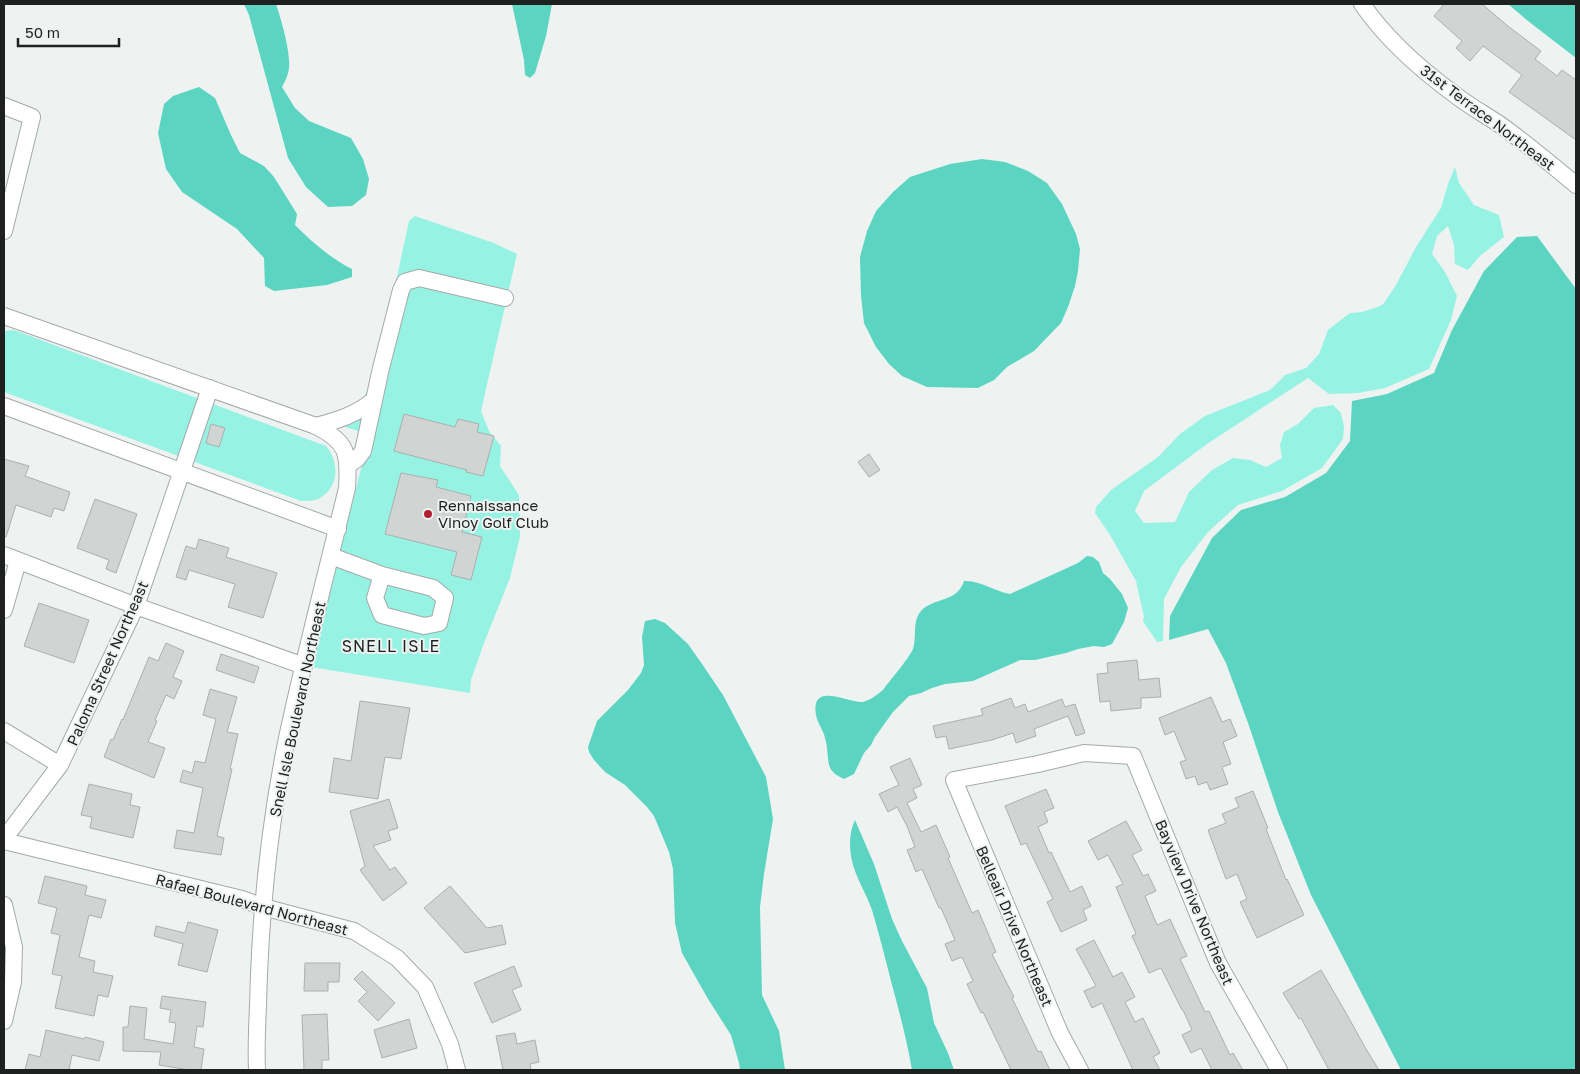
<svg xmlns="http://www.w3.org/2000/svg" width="1580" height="1074" viewBox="0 0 1580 1074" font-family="'Golos Text',sans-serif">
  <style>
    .green { fill: #96f3e3 }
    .water { fill: #5bd4c2 }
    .building { fill: #d0d5d4; stroke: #abafae }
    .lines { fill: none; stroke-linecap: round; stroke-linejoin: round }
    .minor-casing { stroke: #a5a9a9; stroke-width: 18 }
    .minor { stroke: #fff; stroke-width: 16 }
    .poi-dot { fill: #b11e2f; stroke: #eef3f2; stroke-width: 2 }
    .labels { text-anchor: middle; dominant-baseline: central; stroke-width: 4; stroke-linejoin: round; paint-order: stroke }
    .street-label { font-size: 15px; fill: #1f2120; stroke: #eef3f2 }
    .poi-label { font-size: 15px; fill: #1f2120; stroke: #eef3f2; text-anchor: start }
    .neighbourhood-label { font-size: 16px; letter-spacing: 1px; fill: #1f2120; stroke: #eef3f2 }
  </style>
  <rect width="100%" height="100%" fill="#eef3f2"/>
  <!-- green -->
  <g class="green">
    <polygon points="1455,167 1459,183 1474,205 1499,215 1504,237 1480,256 1468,270 1455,264 1454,245 1448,226 1437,236 1432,254 1445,272 1457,296 1451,320 1429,369 1385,388 1358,393 1329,394 1308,378 1207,444 1144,491 1135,511 1144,523 1175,522 1189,492 1212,470 1233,458 1250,460 1266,467 1282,458 1280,445 1284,432 1298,424 1314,408 1333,405 1341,413 1344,427 1343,439 1322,468 1282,491 1238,505 1208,532 1181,567 1164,599 1163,641 1157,642 1143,621 1144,617 1136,581 1110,535 1095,513 1096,507 1111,490 1158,457 1180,434 1205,416 1270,390 1285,375 1306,368 1319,354 1328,330 1350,313 1362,312 1380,306 1384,303 1396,285 1416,247 1441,208 1448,184"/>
    <polygon points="415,216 494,243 517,254 481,411 489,431 501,446 500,466 519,495 520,537 510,578 484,643 471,680 470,693 311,667 368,441 364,433 342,426 359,406 368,389 385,332 409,221"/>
    <path d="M14,330l312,116c13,16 14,40 -6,52 -5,3 -13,3 -19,3l-297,-109v-61z"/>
  </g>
  <!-- water -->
  <g class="water">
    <path d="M244,4h32c5,15 17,54 12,69 -1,5 -4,10 -6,14l13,21 14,13 42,17 12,21 6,20 -3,16 -14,11 -24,1 -22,-20 -18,-29 -39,-143z"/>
    <polygon points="512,4 552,4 546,36 535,73 530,78 525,75 524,60"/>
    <polygon points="1508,4 1576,4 1576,58 1528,21"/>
    <path d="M199,87l16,11 16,37 9,18 24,13 10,11 23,37 -2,11c17,17 35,33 57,44v8l-25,8 -53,6 -9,-5 -1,-28 -27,-29 -55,-37 -16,-23 -8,-36 6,-29 9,-8z"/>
    <polygon points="982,159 1005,162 1028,171 1047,183 1062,204 1076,234 1080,249 1078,271 1075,286 1068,307 1061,323 1034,351 1007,367 994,380 978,388 927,387 902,376 889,364 876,347 864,323 861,295 860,257 867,231 876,211 893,192 910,177 950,164"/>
    <polygon points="1537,236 1576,289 1576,1070 1401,1070 1311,895 1278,812 1248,723 1226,663 1208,629 1169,640 1170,616 1212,538 1241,510 1285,497 1326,473 1350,441 1352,401 1387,394 1434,373 1452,330 1484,271 1517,237"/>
    <path d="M1087,556l6,1 6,5 4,11 7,6 12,15 6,14 -4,14 -12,22 -8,3 -10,-1 -16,3 -12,4 -31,7h-15l-47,21 -28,3 -13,4 -11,5 -12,3 -16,16 -18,25 -4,8 -7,8 -10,21 -10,5c-17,-8 -15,-13 -17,-31 -1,-6 -2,-13 -5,-18 -2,-5 -5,-9 -6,-15 -6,-35 34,-11 47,-13 7,-2 14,-7 20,-12 7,-10 25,-30 30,-41 4,-12 -1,-28 8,-38 13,-14 36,-8 43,-30 16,-1 30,10 46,13l68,-31z"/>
    <polygon points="655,619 665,623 688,644 702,664 723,695 766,777 773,819 764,874 760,907 762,995 779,1031 785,1070 740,1070 739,1063 731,1035 708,999 682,953 675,923 673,869 669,852 654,816 647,807 625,785 605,772 594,760 589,752 588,747 597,721 628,690 641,673 644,665 642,637 645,621"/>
    <path d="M855,820l19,44 18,55 10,22 25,47 7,35 14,30 6,17h-42c-5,-30 -13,-59 -21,-89 -6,-24 -12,-47 -19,-71 -6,-17 -16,-32 -20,-49 -3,-15 -3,-28 3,-41z"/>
  </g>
  <!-- building -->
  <g class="building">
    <polygon points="1444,4 1482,4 1509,27 1541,51 1535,59 1557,76 1562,70 1576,80 1576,140 1509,92 1522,75 1483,46 1470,61 1456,48 1462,41 1434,16"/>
    <polygon points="404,414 455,427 458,419 479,424 477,432 494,436 483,476 466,472 467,470 394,451"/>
    <polygon points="211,424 225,428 219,447 206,443"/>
    <polygon points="869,454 880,470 869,477 858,462"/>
    <polygon points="4,459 29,466 25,476 70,492 64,511 54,508 51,517 16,505 6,537 4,537"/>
    <polygon points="401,473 438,480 436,487 471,496 462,532 482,537 471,580 451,575 457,552 385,534"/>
    <polygon points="95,499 137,514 116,573 106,569 109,560 77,548"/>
    <polygon points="199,539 229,548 226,557 277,573 263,618 228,607 235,584 189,570 186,580 176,577 186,546 196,549"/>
    <polygon points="39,603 89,620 74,663 24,646"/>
    <polygon points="166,643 184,651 173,677 182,681 174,699 166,695 155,720 157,721 148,742 165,748 154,778 104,757 111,739 113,740 122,719 123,720 149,657 158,661"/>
    <polygon points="221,654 259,667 254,683 216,670"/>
    <polygon points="1137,660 1139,680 1159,678 1161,697 1141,698 1141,708 1111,711 1110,701 1100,702 1097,674 1108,673 1107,663"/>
    <polygon points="210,689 237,697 227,732 238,734 230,769 232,769 217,836 224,838 221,855 174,848 177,830 194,833 203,788 180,782 183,770 192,773 195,761 205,763 216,719 203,715"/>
    <polygon points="1211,697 1222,722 1230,719 1237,736 1223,742 1231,764 1222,767 1228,784 1210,790 1207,782 1198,785 1195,776 1186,779 1180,762 1186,760 1174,731 1165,735 1159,718"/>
    <polygon points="1011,698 1015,708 1025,704 1028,712 1062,699 1065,707 1075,704 1085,733 1076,736 1068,716 1034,729 1036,736 1016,743 1013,733 992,740 949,749 946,736 936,738 933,726 983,715 981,709"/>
    <polygon points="360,701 410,708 401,759 385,757 378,799 329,792 334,758 351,761"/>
    <polygon points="910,758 922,785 913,789 917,798 907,803 921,832 936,825 950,857 948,858 972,913 978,910 996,952 992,954 1014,997 1012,998 1038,1052 1041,1051 1050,1070 1011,1070 983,1012 981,1013 967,984 973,981 962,957 952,961 945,944 955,940 941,908 939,908 922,869 916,872 907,850 915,847 907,826 897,807 888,812 879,794 899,785 890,767"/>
    <polygon points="89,784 132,794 130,805 140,807 133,838 90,828 92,817 81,815"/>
    <polygon points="1046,789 1054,808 1044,812 1048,822 1038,827 1049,853 1051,852 1070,892 1082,886 1091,906 1083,910 1087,920 1061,932 1047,902 1053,899 1026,843 1021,845 1005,806"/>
    <polygon points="1253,791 1268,828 1266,829 1286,880 1287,879 1304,915 1257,938 1240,902 1247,899 1237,874 1226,879 1208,830 1226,823 1222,814 1239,807 1235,798"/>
    <polygon points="389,799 398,828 388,831 391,840 373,846 390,870 395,867 407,883 383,901 360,870 365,866 350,811"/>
    <polygon points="1126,821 1142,850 1132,855 1143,876 1148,874 1156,891 1145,896 1157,925 1170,919 1187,956 1180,959 1205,1012 1209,1011 1230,1055 1233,1053 1243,1070 1212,1070 1201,1048 1191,1053 1182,1035 1192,1030 1183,1010 1182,1010 1161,968 1149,973 1132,936 1136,934 1116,887 1123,884 1108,855 1098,860 1088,841"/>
    <polygon points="45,876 87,886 85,895 106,900 101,918 89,915 79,957 95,961 93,972 113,976 108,997 98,995 94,1016 55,1008 62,976 52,974 60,935 51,933 57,908 38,903"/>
    <polygon points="450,886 487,928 502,925 506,944 465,953 424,908"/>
    <polygon points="188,922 218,930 207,972 178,965 183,944 154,936 156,926 185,933"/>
    <polygon points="1094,940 1113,977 1122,972 1135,997 1125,1002 1135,1022 1143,1018 1160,1053 1153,1057 1160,1070 1133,1070 1102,1003 1092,1008 1084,991 1096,986 1076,949"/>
    <polygon points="305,963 340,963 339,982 328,982 328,991 304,991"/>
    <polygon points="514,966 522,986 512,990 521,1010 492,1023 474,983"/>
    <polygon points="1321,970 1346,1013 1366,1049 1379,1070 1329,1070 1301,1018 1299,1019 1283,993"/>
    <polygon points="362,971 395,1003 378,1021 358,1001 367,992 354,979"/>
    <polygon points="162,996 206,1002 203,1027 197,1026 194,1047 204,1049 201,1070 189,1070 159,1065 161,1052 123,1051 123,1027 128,1027 130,1006 147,1008 144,1039 173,1044 176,1023 169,1022 171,1010 160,1008"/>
    <polygon points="327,1014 329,1060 322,1060 322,1070 304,1070 302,1015"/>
    <polygon points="409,1019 417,1048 382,1058 374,1030"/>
    <polygon points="46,1030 84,1039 85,1037 104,1042 99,1061 72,1055 69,1070 25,1070 29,1054 40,1057"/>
    <polygon points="515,1033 517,1044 535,1040 539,1062 530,1064 531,1070 503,1070 496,1036"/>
  </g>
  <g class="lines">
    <!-- minor casing -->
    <g class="minor-casing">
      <g id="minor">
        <path d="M1362,4c24,35 58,65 92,90 15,12 32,21 48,32 25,18 50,39 74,59"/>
        <polyline points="4,106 32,117 4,231"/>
        <path d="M4,316l312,110c32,16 33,28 31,62 -20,83 -42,166 -60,250 -18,88 -27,178 -29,268 -1,21 -2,43 -1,64"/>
        <polyline points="4,406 338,529"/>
        <path d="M316,426c23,-6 39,-11 58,-26"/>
        <polyline points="348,465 357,459 363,451 381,368 401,290 405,282 419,278 505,298"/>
        <polyline points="4,555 136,606 304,666"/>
        <polyline points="331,556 382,575 433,588 445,598 439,623 424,626 382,615 375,598 382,575"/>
        <polyline points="4,610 18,561"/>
        <polyline points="4,731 60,765"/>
        <polyline points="4,839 60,765 136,606 210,388"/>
        <polyline points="4,841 242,899 263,907 354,931 397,958 425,987 450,1044 457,1070"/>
        <polyline points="4,905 14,947 13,982 4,1021"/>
        <polyline points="1080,1070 1060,1033 954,780 1038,764 1084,753 1133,756 1218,963 1279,1070"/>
      </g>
    </g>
    <!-- minor -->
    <use href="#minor" class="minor"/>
  </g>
  <!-- markers -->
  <circle class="poi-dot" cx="428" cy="514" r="5"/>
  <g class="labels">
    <!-- street labels -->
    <g class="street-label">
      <text transform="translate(1488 117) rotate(37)">31st Terrace Northeast</text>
      <text transform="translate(107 663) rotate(-66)">Paloma Street Northeast</text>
      <text transform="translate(297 709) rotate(-78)">Snell Isle Boulevard Northeast</text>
      <text transform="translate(1195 902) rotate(67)">Bayview Drive Northeast</text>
      <text transform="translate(252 904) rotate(15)">Rafael Boulevard Northeast</text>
      <text transform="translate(1015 926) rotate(67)">Belleair Drive Northeast</text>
    </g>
    <!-- poi labels -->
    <g class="poi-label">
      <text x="438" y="505">Rennaissance<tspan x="438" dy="17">Vinoy Golf Club</tspan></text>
    </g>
    <!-- neighbourhood labels -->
    <g class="neighbourhood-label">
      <text x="391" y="646">SNELL ISLE</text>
    </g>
  </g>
  <!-- border -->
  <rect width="1580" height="1074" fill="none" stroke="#1f2120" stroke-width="10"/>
  <!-- scale -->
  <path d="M18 38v8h101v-8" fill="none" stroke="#1f2120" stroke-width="2.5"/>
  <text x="25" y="38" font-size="15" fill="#1f2120" stroke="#eef3f2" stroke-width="4" paint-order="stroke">50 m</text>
</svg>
